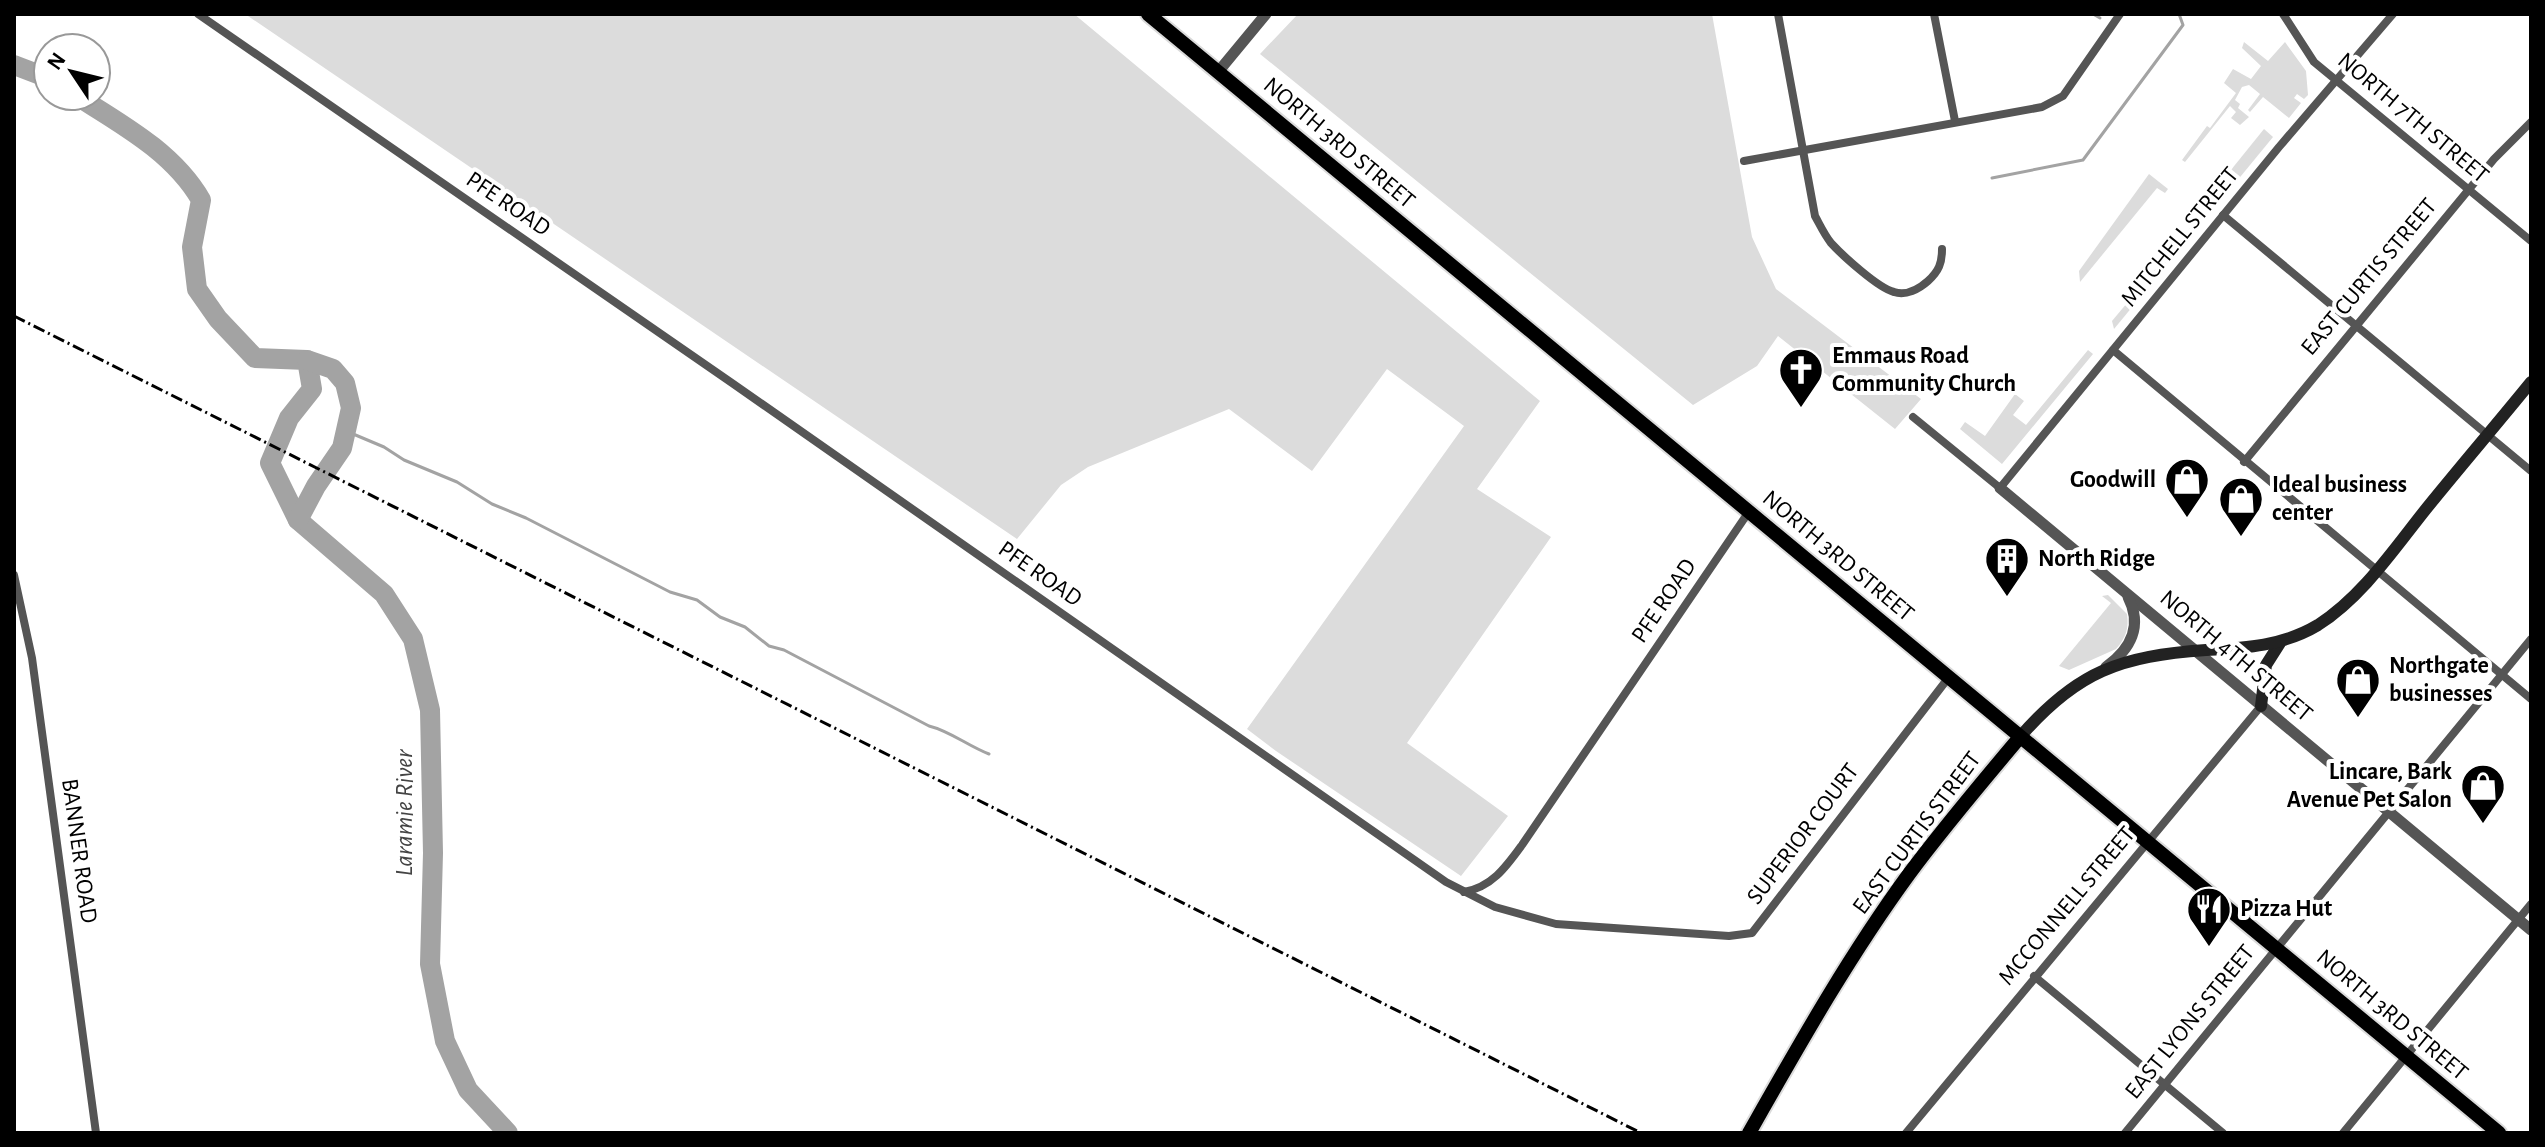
<svg xmlns="http://www.w3.org/2000/svg" width="2545" height="1147" viewBox="0 0 2545 1147" font-family="'Alegreya Sans',sans-serif">
  <style>
    .green { fill: #dcdcdc }
    .lines { fill: none; stroke-linecap: round; stroke-linejoin: round }
    .stream { stroke: #a3a3a3; stroke-width: 3 }
    .river { stroke: #a3a3a3; stroke-width: 20 }
    .primary-casing { stroke: #dbdbdb; stroke-width: 18 }
    .minor { stroke: #555; stroke-width: 8 }
    .tertiary { stroke: #555; stroke-width: 11 }
    .secondary { stroke: #222; stroke-width: 12 }
    .primary { stroke: #000; stroke-width: 14 }
    .rail { stroke: #000; stroke-width: 3; stroke-dasharray: 12 4 2 4; stroke-linecap: butt }
    .labels { text-anchor: middle; dominant-baseline: central; stroke-width: 8; stroke-linejoin: round; paint-order: stroke }
    .street-label { font-size: 24px; fill: #000; stroke: #fff }
    .poi-label { font-size: 24px; font-weight: bold; fill: #000; stroke: #fff; text-anchor: start }
    .water-label { font-size: 26px; font-style: italic; fill: #444; stroke: #fff }
  </style>
  <rect width="100%" height="100%" fill="#fff"/>
  <!-- green -->
  <g class="green">
    <polygon points="245,14 1074,14 1540,401 1477,489 1551,537 1407,743 1508,816 1461,876 1276,751 1247,729 1464,426 1387,369 1312,471 1229,409 1088,467 1061,485 1017,539"/>
    <polygon points="1298,14 1712,14 1752,237 1776,289 1921,399 1895,429 1778,336 1757,366 1693,405 1260,54"/>
    <polygon points="2244,42 2268,61 2285,42 2306,71 2308,95 2304,99 2297,94 2294,98 2301,103 2289,118 2263,97 2250,112 2248,110 2260,94 2249,85 2242,87 2235,100 2240,104 2238,108 2249,117 2240,125 2231,118 2236,112 2230,106 2185,162 2182,160 2207,126 2210,128 2236,93 2224,83 2233,69 2251,79 2261,66 2242,48"/>
    <polygon points="2264,129 2273,137 2227,193 2218,186"/>
    <polygon points="2149,174 2168,189 2165,193 2157,188 2080,282 2079,271"/>
    <polygon points="2200,216 2204,220 2114,329 2112,321"/>
    <polygon points="2088,350 2093,354 2002,464 1960,429 1965,422 1985,436 2015,394 2024,401 2013,415 2026,425"/>
    <path d="M2108,595l19,19c2,14 -1,24 -11,35l-47,21 -10,-4 52,-63 -9,-7z"/>
  </g>
  <g class="lines">
    <!-- stream -->
    <g class="stream">
      <polyline points="2093,14 2100,18"/>
      <polyline points="1992,178 2083,160 2183,25 2179,14"/>
      <path d="M346,431l38,16 20,13 53,22 35,22 34,14 144,74 27,8 23,17 25,10 24,19 15,4 145,76c21,5 39,20 60,28"/>
    </g>
    <!-- river -->
    <g class="river">
      <polyline points="14,65 48,78"/>
      <path d="M77,96c46,29 97,57 124,104l-9,47 5,42 21,30 37,39 52,2 5,29 -23,29 -19,45 28,57 86,74 29,45 17,71 3,143 -3,111 15,77 23,49 40,43"/>
      <polyline points="298,520 316,486 342,448 351,408 345,383 333,369 307,360"/>
    </g>
    <!-- primary casing -->
    <g class="primary-casing">
      <g id="primary">
        <polyline points="1148,14 2499,1133"/>
        <path d="M1749,1133c50,-88 100,-177 160,-259 35,-47 73,-92 111,-137"/>
      </g>
    </g>
    <!-- minor -->
    <g class="minor">
      <polyline points="198,14 732,383 1446,882 1495,907 1556,924 1729,936 1752,933 1949,677"/>
      <path d="M1778,14l37,202c5,9 9,18 16,27 11,12 47,45 63,49 12,4 25,-3 34,-11 11,-10 14,-18 14,-32"/>
      <polyline points="1934,14 1955,121"/>
      <polyline points="2283,14 2314,62 2531,241"/>
      <polyline points="1744,161 2042,107 2063,96 2120,14"/>
      <polyline points="2223,215 2531,471"/>
      <polyline points="2113,350 2531,699"/>
      <polyline points="1913,417 2000,488 2279,147 2393,14"/>
      <polyline points="2244,462 2494,159 2531,122"/>
      <polyline points="14,575 32,658 96,1133"/>
      <path d="M1464,892c28,-5 42,-25 58,-47l228,-335"/>
      <polyline points="2034,976 2223,1133"/>
      <polyline points="1906,1133 2261,706"/>
      <polyline points="2125,1133 2531,639"/>
      <polyline points="2343,1133 2531,904"/>
    </g>
    <!-- tertiary -->
    <g class="tertiary">
      <polyline points="1218,72 1266,14"/>
      <polyline points="2000,488 2531,930"/>
      <path d="M2106,667c25,-18 37,-41 22,-70"/>
    </g>
    <!-- secondary -->
    <g class="secondary">
      <polyline points="2261,706 2266,665 2280,643"/>
      <path d="M2020,737c57,-66 101,-81 186,-87 40,-2 77,-4 112,-25 44,-28 76,-76 108,-116 34,-42 70,-84 105,-127"/>
    </g>
    <!-- primary -->
    <use href="#primary" class="primary"/>
    <!-- rail -->
    <polyline class="rail" points="14,316 1641,1133"/>
  </g>
  <!-- icons -->
  <defs>
    <g id="church-pin" transform="scale(2.3)"><path d="M0 17L-7.5 6A9.5 9.5 0 1 1 7.5 6Z" fill="#000" stroke="#fff"/><path d="M-1.2-6h2.4v3.5h3.3v2.4h-3.3V6h-2.4V-.1h-3.3v-2.4h3.3Z" fill="#fff"/></g>
    <g id="shop-pin" transform="scale(2.3)"><path d="M0 17L-7.5 6A9.5 9.5 0 1 1 7.5 6Z" fill="#000" stroke="#fff"/><path d="M-5-2.5h2.3a2.7 3.5 0 0 1 5.4 0H5L5.5 6h-11ZM-1.5-2.5h3a1.5 2.3 0 0 0-3 0Z" fill="#fff"/></g>
    <g id="building-pin" transform="scale(2.3)"><path d="M0 17L-7.5 6A9.5 9.5 0 1 1 7.5 6Z" fill="#000" stroke="#fff"/><path d="M-4-6H4V6H1V3H-1V6H-4ZM-2.5-4.3h1.7v1.8h-1.7ZM.8-4.3h1.7v1.8H.8ZM-2.5-1h1.7V.8h-1.7ZM.8-1h1.7V.8H.8Z" fill="#fff"/></g>
    <g id="restaurant-pin" transform="scale(2.3)"><path d="M0 17L-7.5 6A9.5 9.5 0 1 1 7.5 6Z" fill="#000" stroke="#fff"/><path d="M-5-6h1v4h1v-4h1v4h1v-4h1v5L-1.5 .5V6h-2V.5L-5-1ZM5-6V6H3V1.5H1.5Q1.5-4 5-6Z" fill="#fff"/></g>
  </defs>
  <g fill-rule="evenodd">
    <use href="#church-pin" x="1801" y="370"/>
    <use href="#shop-pin" x="2187" y="480"/>
    <use href="#shop-pin" x="2241" y="499"/>
    <use href="#building-pin" x="2007" y="559"/>
    <use href="#shop-pin" x="2358" y="680"/>
    <use href="#shop-pin" x="2483" y="786"/>
    <use href="#restaurant-pin" x="2209" y="909"/>
  </g>
  <g class="labels">
    <!-- street labels -->
    <g class="street-label">
      <text transform="translate(2413 118) rotate(40)">NORTH 7TH STREET</text>
      <text transform="translate(1339 143) rotate(40)">NORTH 3RD STREET</text>
      <text transform="translate(508 204) rotate(34)">PFE ROAD</text>
      <text transform="translate(2180 237) rotate(-51)">MITCHELL STREET</text>
      <text transform="translate(2369 277) rotate(-50)">EAST CURTIS STREET</text>
      <text transform="translate(1838 556) rotate(40)">NORTH 3RD STREET</text>
      <text transform="translate(1040 574) rotate(35)">PFE ROAD</text>
      <text transform="translate(1664 601) rotate(-56)">PFE ROAD</text>
      <text transform="translate(2236 656) rotate(40)">NORTH 4TH STREET</text>
      <text transform="translate(1917 833) rotate(-53)">EAST CURTIS STREET</text>
      <text transform="translate(1803 834) rotate(-53)">SUPERIOR COURT</text>
      <text transform="translate(79 851) rotate(82)">BANNER ROAD</text>
      <text transform="translate(2067 906) rotate(-50)">MCCONNELL STREET</text>
      <text transform="translate(2392 1015) rotate(40)">NORTH 3RD STREET</text>
      <text transform="translate(2190 1022) rotate(-51)">EAST LYONS STREET</text>
    </g>
    <!-- poi labels -->
    <g class="poi-label">
      <text x="1832" y="356">Emmaus Road<tspan x="1832" dy="28">Community Church</tspan></text>
      <text x="2156" y="480" text-anchor="end">Goodwill</text>
      <text x="2272" y="485">Ideal business<tspan x="2272" dy="28">center</tspan></text>
      <text x="2038" y="559">North Ridge</text>
      <text x="2389" y="666">Northgate<tspan x="2389" dy="28">businesses</tspan></text>
      <text x="2452" y="772" text-anchor="end">Lincare, Bark<tspan x="2452" dy="28">Avenue Pet Salon</tspan></text>
      <text x="2240" y="909">Pizza Hut</text>
    </g>
    <!-- water labels -->
    <g class="water-label">
      <text transform="translate(404 813) rotate(-90)">Laramie River</text>
    </g>
  </g>
  <!-- border -->
  <rect width="2545" height="1147" fill="none" stroke="#000000" stroke-width="32"/>
  <!-- north arrow -->
  <g transform="translate(72 72) rotate(305)"><circle r="38" fill="#ffffff" stroke="#999999" stroke-width="2"/>
  <path d="M0-6L14 30L0 20L-14 30Z" fill="#000000"/>
  <text y="-12" font-size="22" font-weight="bold" text-anchor="middle" fill="#000000">N</text>
  </g>
</svg>
